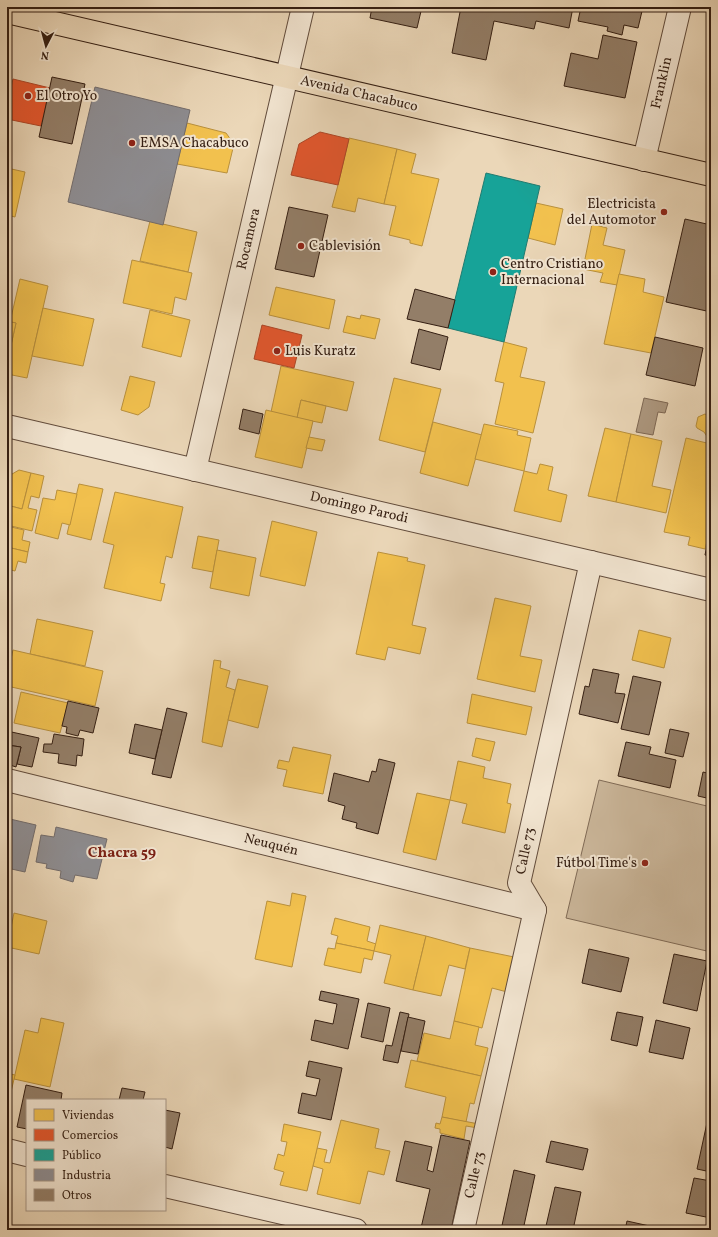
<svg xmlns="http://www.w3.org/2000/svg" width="718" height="1237" viewBox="0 0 718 1237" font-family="Vollkorn,serif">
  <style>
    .green { fill: #ccb89c; stroke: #806b57 }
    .water { fill: #ad9880; stroke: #7d6754 }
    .homes { fill: #f2c14e; stroke: #b9903c }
    .shops { fill: #e4572e; stroke: #af4626 }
    .public { fill: #17a398; stroke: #207b70 }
    .industry { fill: #8d8d92; stroke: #726c6c }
    .building { fill: #937e68; stroke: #341e12 }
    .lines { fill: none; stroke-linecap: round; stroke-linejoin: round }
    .street-casing { stroke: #624c3c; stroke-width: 24 }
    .primary-casing { stroke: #341e12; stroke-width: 24 }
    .street { stroke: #f2e5d1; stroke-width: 22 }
    .primary { stroke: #ebd7b8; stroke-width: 22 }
    .poi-dot { fill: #8f2418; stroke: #f2e5d1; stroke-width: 1.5 }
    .labels { text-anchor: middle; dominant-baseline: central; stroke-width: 4; stroke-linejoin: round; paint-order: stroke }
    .street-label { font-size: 14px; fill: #341e12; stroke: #f2e5d1 }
    .poi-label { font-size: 14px; fill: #341e12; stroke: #f2e5d1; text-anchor: start }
    .neighbourhood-label { font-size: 15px; font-weight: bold; fill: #7a1f14; stroke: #f2e5d1 }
  </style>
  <rect width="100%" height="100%" fill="#ebd7b8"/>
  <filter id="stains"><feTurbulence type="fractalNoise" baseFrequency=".005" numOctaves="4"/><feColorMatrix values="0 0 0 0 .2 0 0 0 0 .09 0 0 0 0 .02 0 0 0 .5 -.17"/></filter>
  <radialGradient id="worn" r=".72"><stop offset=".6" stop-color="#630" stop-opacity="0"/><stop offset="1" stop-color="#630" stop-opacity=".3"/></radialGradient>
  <!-- green -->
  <polygon class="green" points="599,780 711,807 711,952 566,918"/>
  <!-- water -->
  <polygon class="water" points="644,398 668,403 665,413 658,412 653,435 636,432"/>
  <!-- homes -->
  <g class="homes">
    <polygon points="187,123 226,133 234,144 227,173 177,164"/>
    <polygon points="349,138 397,149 384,204 358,198 355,212 332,207 338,185"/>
    <polygon points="397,149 416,154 411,173 439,179 422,246 410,243 410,240 389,235 396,206 384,204"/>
    <polygon points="7,168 25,172 15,217 7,215"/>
    <polygon points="536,203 563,209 555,245 528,238"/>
    <polygon points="150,221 197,232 188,272 140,261"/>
    <polygon points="592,224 607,228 603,245 625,250 617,285 600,282 603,273 583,269"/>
    <polygon points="132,260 192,273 186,300 175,297 172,314 123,303"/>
    <polygon points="619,274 645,279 643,292 664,297 651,353 604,344"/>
    <polygon points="20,279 48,286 27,378 7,374 7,363 16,323 10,322"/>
    <polygon points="276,287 335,300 329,329 269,315"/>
    <polygon points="43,308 94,319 83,366 32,356"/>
    <polygon points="150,310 190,320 181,357 142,347"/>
    <polygon points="361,315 380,319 375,339 343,332 347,316 360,319"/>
    <polygon points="7,321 16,323 7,363"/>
    <polygon points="504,342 527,348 520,377 545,382 533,433 495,424 504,383 495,381"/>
    <polygon points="281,366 354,382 347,411 301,400 297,418 271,412"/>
    <polygon points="130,376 155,382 149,407 138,415 121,410"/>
    <polygon points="394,378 441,389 425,452 379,440"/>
    <polygon points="301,400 326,406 322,423 297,418"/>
    <polygon points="266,410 313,421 302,468 255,457"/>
    <polygon points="705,414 711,417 711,437 708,438 704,432 697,428 696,426 698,417"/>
    <polygon points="433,422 482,435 468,486 420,473"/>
    <polygon points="484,424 518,431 517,435 531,438 524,471 475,459"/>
    <polygon points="605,428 631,434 616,502 588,496"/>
    <polygon points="631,434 662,441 652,486 671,490 666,513 616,502"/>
    <polygon points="309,437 325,440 322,451 306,448"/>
    <polygon points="686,438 711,444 711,525 705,549 688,545 690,537 664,532"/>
    <polygon points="540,464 553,467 548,490 567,495 561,522 514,511 524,471 537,474"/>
    <polygon points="19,470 31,473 22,509 7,505 7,477"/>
    <polygon points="31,473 44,476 39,498 31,496 28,508 37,510 32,531 7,525 7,505 22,509"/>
    <polygon points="79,484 103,489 91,540 67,534"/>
    <polygon points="57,490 77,494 70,525 62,523 58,539 35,533 43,498 55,500"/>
    <polygon points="115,492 183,507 172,558 166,556 160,583 165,584 161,601 104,588 114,545 103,542"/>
    <polygon points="272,521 317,532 305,586 260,576"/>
    <polygon points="7,526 24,530 22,540 30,542 28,552 7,547"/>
    <polygon points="198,536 219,540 213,572 192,568"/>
    <polygon points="7,547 28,552 26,563 18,561 15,571 7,569"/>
    <polygon points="217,550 256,558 249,596 210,588"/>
    <polygon points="378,552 408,558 407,561 425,565 412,625 426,628 420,654 388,647 385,660 356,654"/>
    <polygon points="495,598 531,606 520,656 542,660 535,692 477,679"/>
    <polygon points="37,619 93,631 85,666 30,654"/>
    <polygon points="639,630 671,638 664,668 632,660"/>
    <polygon points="13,650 103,671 95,706 7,686 7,677"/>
    <polygon points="214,660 221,661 220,668 230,671 226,687 235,690 222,747 202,742"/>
    <polygon points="238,679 268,686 258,728 228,720"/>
    <polygon points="21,692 68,703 60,733 14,723"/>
    <polygon points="472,694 532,707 526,735 467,723"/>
    <polygon points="476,738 495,742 490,761 472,756"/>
    <polygon points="293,747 331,755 323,794 283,786 287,770 277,768 279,760 289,762"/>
    <polygon points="458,761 485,767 483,778 511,784 507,803 511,804 505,833 462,823 467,804 450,800"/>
    <polygon points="417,793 450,800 436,860 403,852"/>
    <polygon points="292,893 306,896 292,967 255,959 267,901 290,906"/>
    <polygon points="14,913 47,921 39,954 7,947"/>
    <polygon points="335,918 370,927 367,941 376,944 374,951 336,943 338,936 331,934"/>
    <polygon points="380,925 426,936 413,990 384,983 391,955 374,951"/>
    <polygon points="426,936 470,948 465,969 449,965 441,996 413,990"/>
    <polygon points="336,943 374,951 372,960 364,958 361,973 324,965 328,948 335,949"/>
    <polygon points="470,948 519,958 511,993 492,988 482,1028 454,1021"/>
    <polygon points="41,1018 64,1023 50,1087 14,1079 25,1030 38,1033"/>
    <polygon points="454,1021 479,1027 475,1045 488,1048 481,1076 417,1061 424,1033 450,1039"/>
    <polygon points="411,1060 481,1076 474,1104 470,1103 466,1122 442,1117 446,1097 405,1087"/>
    <polygon points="7,1073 15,1075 7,1109"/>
    <polygon points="442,1117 479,1124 478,1128 466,1126 464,1139 440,1133 440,1129 435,1128 436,1123 440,1124"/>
    <polygon points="341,1120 379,1129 375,1148 390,1151 384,1175 368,1171 360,1204 317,1194 323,1169 313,1166 317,1148 327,1150 324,1162 330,1163"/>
    <polygon points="284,1124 321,1132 307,1191 280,1185 284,1172 274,1169 278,1154 284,1156 287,1142 281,1141"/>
  </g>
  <!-- shops -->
  <g class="shops">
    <polygon points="13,79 50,88 41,126 7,119 7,104"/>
    <polygon points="320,132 349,139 338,185 291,175 299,144"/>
    <polygon points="262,325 302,335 294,368 254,359"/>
  </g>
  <!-- public -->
  <polygon class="public" points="486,173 540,186 504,342 448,328"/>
  <!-- industry -->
  <g class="industry">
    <polygon points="95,87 190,110 163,225 68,202"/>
    <polygon points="10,819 36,825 25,872 7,868 7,832"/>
    <polygon points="56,827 107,839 97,879 75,875 73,882 60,878 61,871 46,868 47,864 36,862 41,835 54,837"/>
  </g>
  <!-- building -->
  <g class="building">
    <polygon points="372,7 422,7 417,28 370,18"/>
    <polygon points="461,7 573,7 569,28 536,21 534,29 494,21 486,60 452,53"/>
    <polygon points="581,7 643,7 638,28 624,25 622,35 607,31 608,27 578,21"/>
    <polygon points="603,35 637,42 625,98 564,86 571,53 598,59"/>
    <polygon points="52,77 85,84 72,144 39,137"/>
    <polygon points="289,207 328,215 314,277 275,269"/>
    <polygon points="685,219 711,225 711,312 666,302"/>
    <polygon points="415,289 455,300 448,328 407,319"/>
    <polygon points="419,329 448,337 440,370 411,363"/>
    <polygon points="655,337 703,348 695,386 646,375"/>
    <polygon points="243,409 263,414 259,434 239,429"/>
    <polygon points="710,530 711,530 711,556 705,555"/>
    <polygon points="593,669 619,674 615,693 625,694 618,723 579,714 585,686 589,687"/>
    <polygon points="633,676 661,682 649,735 621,729"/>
    <polygon points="68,701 99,708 93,733 80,730 78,736 66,733 67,727 62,726"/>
    <polygon points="167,708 187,713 171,778 152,774"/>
    <polygon points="7,722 9,722 7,731 39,738 32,767 17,764 21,747 7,745"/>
    <polygon points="135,724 162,730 155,759 129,753"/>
    <polygon points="670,729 689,733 683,757 665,753"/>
    <polygon points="54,734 84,739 82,756 77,755 76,766 58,763 59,754 43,752 44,744 52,744"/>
    <polygon points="626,742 651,747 649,754 676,760 670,788 618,776"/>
    <polygon points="7,745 21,747 16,767 7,764"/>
    <polygon points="379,759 395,763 378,834 356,828 357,823 342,819 345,806 328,801 334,773 369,782 372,771 376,772"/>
    <polygon points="703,772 711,774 711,799 698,796"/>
    <polygon points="589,949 629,958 621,992 582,983"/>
    <polygon points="674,954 707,961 697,1011 663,1003"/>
    <polygon points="321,991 359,999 348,1049 311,1040 315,1020 333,1024 337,1004 319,1000"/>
    <polygon points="368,1003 390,1008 383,1042 361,1037"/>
    <polygon points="400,1012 409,1014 398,1063 383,1060 386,1045 392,1046"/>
    <polygon points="617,1012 643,1017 637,1046 611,1040"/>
    <polygon points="408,1017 425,1021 418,1054 401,1051"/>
    <polygon points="656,1020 690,1028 683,1059 649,1052"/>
    <polygon points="309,1061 342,1068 331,1120 298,1113 302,1093 316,1096 320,1079 306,1076"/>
    <polygon points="26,1085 62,1093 61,1100 27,1100 27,1129 17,1127"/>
    <polygon points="122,1088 145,1092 143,1100 119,1100"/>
    <polygon points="165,1110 180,1113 172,1149 165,1147"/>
    <polygon points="708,1118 711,1118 711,1172 697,1169"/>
    <polygon points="441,1135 470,1141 451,1230 431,1230 421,1228 430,1189 396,1181 405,1141 432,1147 427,1170 433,1172"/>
    <polygon points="551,1141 588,1149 583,1170 546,1162"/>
    <polygon points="514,1170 535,1175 523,1230 501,1230"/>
    <polygon points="694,1178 711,1181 711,1218 686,1213"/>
    <polygon points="555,1187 581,1192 573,1230 564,1230 546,1226"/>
    <polygon points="627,1221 654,1227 654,1230 625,1230"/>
  </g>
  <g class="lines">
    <!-- street casing -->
    <g class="street-casing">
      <g id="street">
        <polyline points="644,160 680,7"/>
        <polyline points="7,426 711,590"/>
        <polyline points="195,470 303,7"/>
        <polyline points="7,780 535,910"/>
        <polyline points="7,1150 27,1155"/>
        <polyline points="165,1186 356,1230"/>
        <polyline points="463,1230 535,910 519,883 591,562"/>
      </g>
    </g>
    <!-- primary casing -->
    <g class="primary-casing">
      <polyline id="primary" points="7,12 711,175"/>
    </g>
    <!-- street -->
    <use href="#street" class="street"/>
    <!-- primary -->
    <use href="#primary" class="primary"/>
  </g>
  <!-- markers -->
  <g class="poi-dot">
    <circle cx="28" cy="96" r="4"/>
    <circle cx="132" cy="143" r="4"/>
    <circle cx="664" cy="212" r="4"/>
    <circle cx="301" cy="246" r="4"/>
    <circle cx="493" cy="272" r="4"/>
    <circle cx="277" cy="351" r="4"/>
    <circle cx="645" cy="863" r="4"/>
  </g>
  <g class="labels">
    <!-- street labels -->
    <g class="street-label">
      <text transform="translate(662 83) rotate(-77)">Franklin</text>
      <text transform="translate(359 94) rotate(13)">Avenida Chacabuco</text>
      <text transform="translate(249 239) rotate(-77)">Rocamora</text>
      <text transform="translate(359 508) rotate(13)">Domingo Parodi</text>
      <text transform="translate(271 845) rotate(14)">Neuquén</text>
      <text transform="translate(526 851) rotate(-78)">Calle 73</text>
      <text transform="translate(475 1175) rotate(-77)">Calle 73</text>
    </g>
    <!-- poi labels -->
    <g class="poi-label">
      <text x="36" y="96">El Otro Yo</text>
      <text x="140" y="143">EMSA Chacabuco</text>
      <text x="656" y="204" text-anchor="end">Electricista<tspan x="656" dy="16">del Automotor</tspan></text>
      <text x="309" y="246">Cablevisión</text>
      <text x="501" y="264">Centro Cristiano<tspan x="501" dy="16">Internacional</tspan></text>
      <text x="285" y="351">Luis Kuratz</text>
      <text x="637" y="863" text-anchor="end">Fútbol Time's</text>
    </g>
    <!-- neighbourhood labels -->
    <g class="neighbourhood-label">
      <text x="122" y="853">Chacra 59</text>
    </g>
  </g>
  <!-- margin -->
  <rect width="718" height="1237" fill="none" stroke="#ebd7b8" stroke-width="24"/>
  <rect x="8" y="8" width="702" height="1221" fill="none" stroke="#341e12" stroke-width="2"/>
  <rect x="12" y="12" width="694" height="1213" fill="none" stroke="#341e12"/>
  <!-- legend -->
  <rect x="26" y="1099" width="140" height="112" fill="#f2e5d1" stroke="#a69585"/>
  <rect x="34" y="1109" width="20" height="12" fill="#f2c14e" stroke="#a69585"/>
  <text x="62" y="1119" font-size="12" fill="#341e12">Viviendas</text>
  <rect x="34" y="1129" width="20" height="12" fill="#e4572e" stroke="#a69585"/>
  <text x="62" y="1139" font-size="12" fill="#341e12">Comercios</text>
  <rect x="34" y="1149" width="20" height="12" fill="#17a398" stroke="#a69585"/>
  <text x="62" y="1159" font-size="12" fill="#341e12">Público</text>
  <rect x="34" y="1169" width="20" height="12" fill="#8d8d92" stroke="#a69585"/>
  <text x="62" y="1179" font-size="12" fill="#341e12">Industria</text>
  <rect x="34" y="1189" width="20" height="12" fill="#937e68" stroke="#a69585"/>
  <text x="62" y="1199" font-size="12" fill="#341e12">Otros</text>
  <!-- north arrow -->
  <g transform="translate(46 46) rotate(186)" stroke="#f2e5d1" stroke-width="3" paint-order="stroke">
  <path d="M0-3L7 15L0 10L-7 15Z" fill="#341e12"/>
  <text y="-6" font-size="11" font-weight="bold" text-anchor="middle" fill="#341e12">N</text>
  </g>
  <rect width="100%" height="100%" filter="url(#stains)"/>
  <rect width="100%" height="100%" fill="url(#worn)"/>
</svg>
